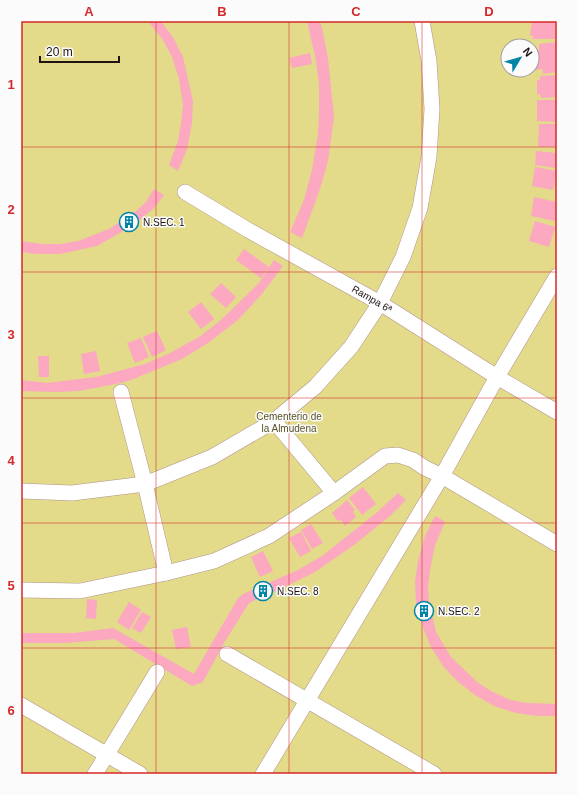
<svg xmlns="http://www.w3.org/2000/svg" width="578" height="795" viewBox="0 0 578 795" font-family="Helvetica,sans-serif">
  <style>
    .green { fill: #e3da8a; fill-rule: evenodd }
    .building { fill: #fba8c0 }
    .lines { fill: none; stroke-linecap: round; stroke-linejoin: round }
    .service-casing { stroke: #b0948c; stroke-width: 16 }
    .service { stroke: #fff; stroke-width: 15 }
    .grid { fill: none; stroke: #d62828; stroke-width: 1; stroke-opacity: 0.55 }
    .labels { text-anchor: middle; dominant-baseline: central; stroke-width: 3; stroke-linejoin: round; paint-order: stroke }
    .poi-label { font-size: 10px; fill: #1f1412; stroke: #fbfbfb; text-anchor: start }
    .street-label { font-size: 10px; fill: #1f1412; stroke: #fbfbfb }
    .park-label { font-size: 10px; fill: #585328; stroke: #fbfbfb }
    .neatline { fill: none; stroke: #d62828; stroke-width: 1.5 }
    .grid-label { font-size: 13px; text-anchor: middle; font-weight: bold; fill: #d62828 }
  </style>
  <rect width="100%" height="100%" fill="#fceae5"/>
  <!-- green -->
  <path class="green" d="M21,21h536v753h-536zM508,46h24v24h-24z"/>
  <!-- building -->
  <g class="building">
    <polygon points="148,21 161,21 174,39 183,57 193,101 192,124 187,149 178,171 169,165 178,141 181,123 183,105 179,79 172,57 163,40"/>
    <polygon points="307,21 320,21 322,28 328,58 334,117 328,161 320,189 302,238 290,232 304,200 312,170 318,134 319,114 319,84 316,61"/>
    <polygon points="532,21 555,21 555,39 532,39 533,36 530,35"/>
    <polygon points="557,42 557,72 543,74 542,69 536,70 534,50 539,50 539,44"/>
    <polygon points="310,53 312,64 292,68 289,58"/>
    <polygon points="557,75 557,97 541,98 540,94 537,95 537,80 540,80 540,76"/>
    <polygon points="537,100 557,100 557,122 537,121"/>
    <polygon points="539,124 557,124 557,147 538,147"/>
    <polygon points="536,151 557,153 556,168 535,165"/>
    <polygon points="535,167 557,171 553,190 532,186"/>
    <polygon points="154,189 164,195 154,208 135,224 97,246 60,254 36,254 21,252 21,241 42,244 60,244 78,241 109,229 136,211 146,202"/>
    <polygon points="534,197 557,202 557,218 555,221 531,216"/>
    <polygon points="535,221 555,227 549,247 529,241"/>
    <polygon points="244,249 269,267 261,278 236,260"/>
    <polygon points="274,260 283,266 261,295 238,320 208,343 182,359 131,380 121,383 79,391 56,392 21,391 21,380 47,383 96,377 145,364 170,353 199,337 221,320 259,283"/>
    <polygon points="221,283 236,297 226,308 210,294"/>
    <polygon points="201,302 214,319 201,329 188,312"/>
    <polygon points="157,331 166,350 152,357 143,337"/>
    <polygon points="141,338 149,357 135,363 127,343"/>
    <polygon points="96,351 100,371 84,374 81,354"/>
    <polygon points="38,356 49,356 49,377 39,377"/>
    <polygon points="363,487 376,504 362,515 349,498"/>
    <polygon points="398,493 406,500 390,516 354,545 315,572 291,584 249,603 224,643 203,682 192,686 114,639 65,643 21,643 21,633 74,633 113,628 194,674 238,598 243,594 298,570 322,556 375,514"/>
    <polygon points="347,500 355,510 353,512 356,517 345,526 341,520 338,521 332,513"/>
    <polygon points="436,516 445,522 435,545 430,570 428,588 429,602 436,632 451,657 477,682 491,691 510,700 527,703 557,704 557,716 537,716 516,713 494,706 475,695 457,681 443,666 431,647 422,625 416,604 415,581 418,561 425,536 434,518"/>
    <polygon points="311,524 323,543 312,549 301,530"/>
    <polygon points="301,532 311,551 300,557 289,538"/>
    <polygon points="263,551 273,571 260,577 251,557"/>
    <polygon points="87,599 97,600 96,619 86,618"/>
    <polygon points="129,602 141,610 129,630 117,622"/>
    <polygon points="142,612 151,617 141,633 132,628"/>
    <polygon points="187,627 191,647 176,649 172,630"/>
  </g>
  <g class="lines">
    <!-- service casing -->
    <g class="service-casing">
      <g id="service">
        <polyline points="185,192 248,230 380,303 497,377 557,412"/>
        <polyline points="121,392 145,484 166,573"/>
        <polyline points="274,421 334,493"/>
        <polyline points="21,491 72,493 145,484 212,457 274,421 315,387 351,347 380,303 403,257 420,208 429,157 432,109 429,61 422,21"/>
        <polyline points="21,590 80,591 166,573 214,561 269,536 334,493 385,456 398,455 413,460 425,468 442,476 557,544"/>
        <polyline points="227,654 434,774"/>
        <polyline points="21,705 140,774"/>
        <polyline points="95,774 157,672"/>
        <polyline points="263,774 442,476 497,377 557,276"/>
      </g>
    </g>
    <!-- service -->
    <use href="#service" class="service"/>
  </g>
  <!-- grid -->
  <path class="grid" d="M156,21v753M289,21v753M422,21v753M21,147h536M21,272h536M21,398h536M21,523h536M21,648h536"/>
  <!-- icons -->
  <defs>
    <g id="building-ring" transform="scale(1)"><circle r="9.5" fill="#fbfbfb" stroke="#0185a7" stroke-width="1.5"/><path d="M-4-6H4V6H1V3H-1V6H-4ZM-2.5-4.3h1.7v1.8h-1.7ZM.8-4.3h1.7v1.8H.8ZM-2.5-1h1.7V.8h-1.7ZM.8-1h1.7V.8H.8Z" fill="#0185a7"/></g>
  </defs>
  <g fill-rule="evenodd">
    <use href="#building-ring" x="129" y="222"/>
    <use href="#building-ring" x="263" y="591"/>
    <use href="#building-ring" x="424" y="611"/>
  </g>
  <g class="labels">
    <!-- poi labels -->
    <g class="poi-label">
      <text x="143" y="222">N.SEC. 1</text>
      <text x="277" y="591">N.SEC. 8</text>
      <text x="438" y="611">N.SEC. 2</text>
    </g>
    <!-- street labels -->
    <g class="street-label">
      <text transform="translate(372 299) rotate(30)">Rampa 6ª</text>
    </g>
    <!-- park labels -->
    <g class="park-label">
      <text x="289" y="416">Cementerio de<tspan x="289" dy="12">la Almudena</tspan></text>
    </g>
  </g>
  <!-- border -->
  <rect width="578" height="795" fill="none" stroke="#fbfbfb" stroke-width="44"/>
  <!-- north arrow -->
  <g transform="translate(520 58) rotate(52)"><circle r="19" fill="#fbfbfb" stroke="#a39f9e"/>
  <path d="M0-3L7 15L0 10L-7 15Z" fill="#0185a7"/>
  <text y="-6" font-size="11" font-weight="bold" text-anchor="middle" fill="#1f1412">N</text>
  </g>
  <!-- scale -->
  <path d="M40 56v6h79v-6" fill="none" stroke="#1f1412" stroke-width="2"/>
  <text x="46" y="56" font-size="12" fill="#1f1412" stroke="#fbfbfb" stroke-width="3" paint-order="stroke">20 m</text>
  <rect x="22" y="22" width="534" height="751" class="neatline"/>
  <g class="grid-label">
    <text x="89" y="16">A</text>
    <text x="222" y="16">B</text>
    <text x="356" y="16">C</text>
    <text x="489" y="16">D</text>
    <text x="11" y="89">1</text>
    <text x="11" y="214">2</text>
    <text x="11" y="339">3</text>
    <text x="11" y="465">4</text>
    <text x="11" y="590">5</text>
    <text x="11" y="715">6</text>
  </g>
</svg>
